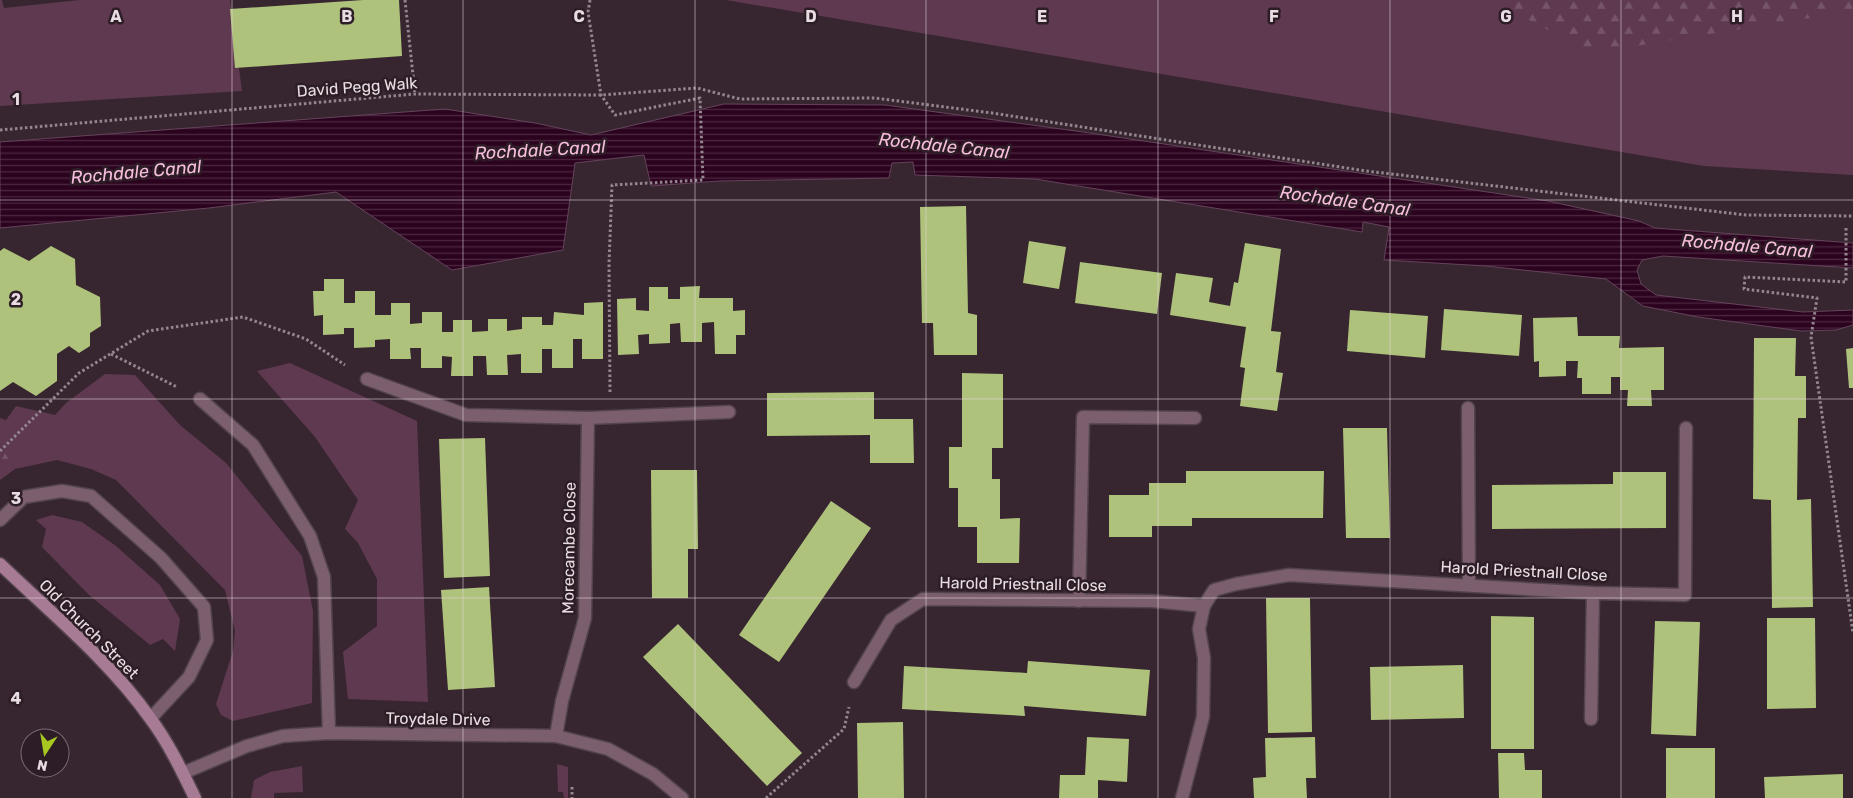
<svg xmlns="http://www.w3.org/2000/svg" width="1853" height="798" viewBox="0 0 1853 798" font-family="Rubik,sans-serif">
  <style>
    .grass { fill: #5f3950 }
    .forest { fill: url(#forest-firs) }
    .water { fill: url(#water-rules); stroke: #64445a }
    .building { fill: #afc27b }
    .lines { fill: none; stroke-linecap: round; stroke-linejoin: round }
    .lane-casing { stroke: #53434d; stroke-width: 15 }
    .street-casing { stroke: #53434d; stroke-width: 15 }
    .secondary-casing { stroke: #53434d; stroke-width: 15 }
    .path { stroke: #94868e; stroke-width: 3; stroke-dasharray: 2.5 2.5; stroke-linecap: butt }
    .lane { stroke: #7c5f6f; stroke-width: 12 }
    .street { stroke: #7c5f6f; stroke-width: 12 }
    .secondary { stroke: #a87b95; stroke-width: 12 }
    .grid { fill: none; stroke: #e8dde3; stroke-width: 1; stroke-opacity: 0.55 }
    .labels { text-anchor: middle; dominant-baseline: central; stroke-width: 5; stroke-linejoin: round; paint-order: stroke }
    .street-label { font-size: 16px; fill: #e8dde3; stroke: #2d1d26 }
    .water-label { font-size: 18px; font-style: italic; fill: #f6bddd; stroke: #2d1d26 }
    .grid-label { font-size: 16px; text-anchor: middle; font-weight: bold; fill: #e8dde3; stroke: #2d1d26; stroke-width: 5; stroke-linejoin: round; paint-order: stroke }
  </style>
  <defs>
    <pattern id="forest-firs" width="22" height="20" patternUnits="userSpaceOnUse" patternTransform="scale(1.25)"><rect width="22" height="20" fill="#5f3950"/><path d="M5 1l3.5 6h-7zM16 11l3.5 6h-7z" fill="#765569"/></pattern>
    <pattern id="water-rules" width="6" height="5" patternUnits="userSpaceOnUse" patternTransform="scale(1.25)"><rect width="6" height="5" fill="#2c031f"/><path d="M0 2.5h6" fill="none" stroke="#4b273f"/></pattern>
  </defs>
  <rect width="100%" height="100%" fill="#372630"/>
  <!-- grass -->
  <g class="grass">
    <polygon points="0,0 2,0 4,8 80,0 230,0 242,91 0,106"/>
    <polygon points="726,0 1853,0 1853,175 1704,166"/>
    <polygon points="290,363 417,421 428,702 348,699 343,652 377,626 377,579 358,543 345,529 358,500 315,437 257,371"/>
    <polygon points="105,374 135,375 180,425 226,463 302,556 313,611 312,703 233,721 221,715 216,704 233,651 235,631 225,590 116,480 91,469 57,460 15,469 0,445 0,418 6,420 16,406 55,415 66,403"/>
    <polygon points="52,515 82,522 116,546 160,585 180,619 175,651 163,639 150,645 88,594 42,547 46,529 36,520"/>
    <polygon points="557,764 568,767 568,798 564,798 563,792 558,792"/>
    <polygon points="302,766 303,792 274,793 274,798 251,798 254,780 270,772"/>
  </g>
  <!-- forest -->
  <g class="forest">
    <polygon points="1491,0 1853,0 1853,11 1592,53"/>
    <polygon points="0,445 15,469 0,480"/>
  </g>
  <!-- water -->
  <polygon class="water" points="724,104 885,105 1083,132 1548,201 1639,221 1655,228 1853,243 1853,268 1663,256 1642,260 1637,270 1641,284 1656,295 1803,312 1853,310 1853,325 1836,330 1801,331 1698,317 1643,306 1606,279 1486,266 1384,260 1389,227 1363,222 1362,232 1035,179 915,175 913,162 892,163 889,178 719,181 651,186 644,155 575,163 563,250 452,270 336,192 209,208 0,228 0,142 445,109 535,123 591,135"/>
  <!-- building -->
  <g class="building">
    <polygon points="363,0 399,0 402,56 235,68 230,9"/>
    <polygon points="966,206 968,313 977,315 977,355 934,355 933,323 922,323 920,207"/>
    <polygon points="1029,241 1066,247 1059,289 1023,283"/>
    <polygon points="1245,243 1281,249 1271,331 1281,332 1276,372 1283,373 1277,411 1240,406 1245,368 1240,367 1246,327 1170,315 1176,273 1213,278 1209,302 1230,306 1234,282 1238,283"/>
    <polygon points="51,246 75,259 76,285 100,297 101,326 90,333 90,346 79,353 69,346 57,354 57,381 36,396 13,382 0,391 0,251 4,248 29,261"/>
    <polygon points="1080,262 1162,273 1157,314 1075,303"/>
    <polygon points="324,279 344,279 344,303 355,303 355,291 375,291 375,315 391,315 391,303 410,303 410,324 422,323 422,312 442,312 442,332 453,332 453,320 472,320 472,332 488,331 488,319 507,319 507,331 522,329 522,317 542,317 542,325 553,325 554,312 584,315 584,303 603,302 603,359 582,359 582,339 573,339 573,368 552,368 552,349 542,349 542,373 521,373 521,354 507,355 508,375 487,375 486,356 473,356 473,376 451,376 452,357 442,356 442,368 421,368 421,348 410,348 411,359 390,359 390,339 375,340 375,347 354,348 354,328 344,328 344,334 323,335 323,315 314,316 313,291 324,291"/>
    <polygon points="700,286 699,298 733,298 733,311 745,310 745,335 736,335 736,354 715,354 714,322 702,323 702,342 681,342 680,323 670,324 670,343 649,344 649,334 638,335 639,354 618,355 617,299 636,298 636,310 649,311 649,287 668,287 668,299 680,299 680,287"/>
    <polygon points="1444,309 1522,315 1519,356 1441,350"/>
    <polygon points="1350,310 1428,316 1425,358 1347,351"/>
    <polygon points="1577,317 1578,336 1620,336 1619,348 1664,347 1664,390 1651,390 1652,406 1627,406 1628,390 1620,390 1620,377 1611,377 1611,394 1582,394 1582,378 1577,378 1578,361 1566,361 1566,376 1539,377 1539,361 1534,362 1533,318"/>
    <polygon points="1754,338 1796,338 1795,376 1806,376 1806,418 1798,418 1797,500 1811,499 1813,607 1772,608 1771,500 1753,499"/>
    <polygon points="1853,348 1853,388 1849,388 1846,349"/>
    <polygon points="962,373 1003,374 1003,448 992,448 992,479 1000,479 1000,519 1020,518 1019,563 977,563 977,527 958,527 958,488 949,488 949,447 962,447"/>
    <polygon points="874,392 874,419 913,419 914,463 870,463 870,435 767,436 767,393"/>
    <polygon points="1343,428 1387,428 1390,538 1346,538"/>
    <polygon points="485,438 490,576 444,578 439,439"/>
    <polygon points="651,470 697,470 698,549 688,549 688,598 652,598"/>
    <polygon points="1186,471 1324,471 1323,518 1192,518 1192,526 1152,526 1152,537 1109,537 1109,495 1149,495 1149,483 1186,483"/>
    <polygon points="1613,472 1666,472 1666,528 1492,529 1492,485 1613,484"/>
    <polygon points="831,501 871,528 779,662 739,635"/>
    <polygon points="489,587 495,687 448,690 441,590"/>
    <polygon points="1266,598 1310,598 1312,732 1268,733"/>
    <polygon points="1491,616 1534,617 1534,749 1491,749"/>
    <polygon points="1767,618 1815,618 1816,708 1767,709"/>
    <polygon points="1655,621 1700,622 1696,736 1651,734"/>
    <polygon points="678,624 802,753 767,786 643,657"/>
    <polygon points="1028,661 1150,670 1146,716 1024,706 1025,716 902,709 904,666 1027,673"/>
    <polygon points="1463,665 1464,718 1371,720 1370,667"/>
    <polygon points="903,722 904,798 858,798 857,723"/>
    <polygon points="1087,737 1129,739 1127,782 1098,780 1098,798 1059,798 1060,775 1085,775"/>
    <polygon points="1315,737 1316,778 1306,778 1307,798 1254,798 1253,778 1266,777 1265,738"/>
    <rect x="1666" y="748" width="49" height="50"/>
    <polygon points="1498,753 1524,753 1525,770 1542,770 1542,798 1499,798"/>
    <polygon points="1843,774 1843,798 1765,798 1764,777"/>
  </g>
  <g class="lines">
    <!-- lane casing -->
    <g class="lane-casing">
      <g id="lane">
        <polyline points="200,399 253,445 310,536 324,577 329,733"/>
        <polyline points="0,520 24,497 62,491 91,496 161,558 204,607 207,640 189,677 151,718"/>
      </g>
    </g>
    <!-- street casing -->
    <g class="street-casing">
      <g id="street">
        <polyline points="367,379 466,415 588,418 729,412"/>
        <polyline points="1468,408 1469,584"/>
        <polyline points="1079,601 1083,417 1195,418"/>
        <polyline points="854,682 891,620 923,599 1152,601 1204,606"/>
        <polyline points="1591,719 1593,593"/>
        <polyline points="556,736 562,701 585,618 588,418"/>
        <polyline points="183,773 247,746 283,736 329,733 556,736 608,749 653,774 682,798"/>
        <polyline points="1182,798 1203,717 1204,658 1199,629 1204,606 1214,590 1236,584 1289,575 1593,593 1685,595 1686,428"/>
      </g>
    </g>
    <!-- secondary casing -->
    <g class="secondary-casing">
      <path id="secondary" d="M0,564c51,49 109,96 150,154 18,24 32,53 45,80"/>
    </g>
    <!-- path -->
    <g class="path">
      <polyline points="405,0 415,94"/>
      <polyline points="590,0 588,12 601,95 615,115 700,98 703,180 612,185 609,264 610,392"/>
      <polyline points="0,130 415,94 601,95 697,88 740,99 875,98 992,113 1366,171 1746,215 1853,216"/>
      <polyline points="1846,228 1846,282 1745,277 1744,289 1817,298 1811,337 1853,633"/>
      <polyline points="111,354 177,387"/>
      <polyline points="0,451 79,373 148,331 243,317 306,339 345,365"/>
      <polyline points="572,787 572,798"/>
      <polyline points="766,798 844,729 849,707"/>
    </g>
    <!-- lane -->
    <use href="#lane" class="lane"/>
    <!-- street -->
    <use href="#street" class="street"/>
    <!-- secondary -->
    <use href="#secondary" class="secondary"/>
  </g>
  <!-- grid -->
  <path class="grid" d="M232,0v798M463,0v798M695,0v798M926,0v798M1158,0v798M1390,0v798M1621,0v798M0,200h1853M0,399h1853M0,598h1853"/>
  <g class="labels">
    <!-- street labels -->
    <g class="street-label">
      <text transform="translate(357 87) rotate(-4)">David Pegg Walk</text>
      <text transform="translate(569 548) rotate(-89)">Morecambe Close</text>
      <text transform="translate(1524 571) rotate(3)">Harold Priestnall Close</text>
      <text transform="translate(1023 584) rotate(1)">Harold Priestnall Close</text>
      <text transform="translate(89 629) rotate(45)">Old Church Street</text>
      <text transform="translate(438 719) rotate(1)">Troydale Drive</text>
    </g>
    <!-- water labels -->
    <g class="water-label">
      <text transform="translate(944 146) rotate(6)">Rochdale Canal</text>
      <text transform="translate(540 150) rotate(-3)">Rochdale Canal</text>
      <text transform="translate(136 172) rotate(-5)">Rochdale Canal</text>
      <text transform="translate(1345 201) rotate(8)">Rochdale Canal</text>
      <text transform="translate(1747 246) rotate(5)">Rochdale Canal</text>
    </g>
  </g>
  <g class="grid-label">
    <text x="116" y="22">A</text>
    <text x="347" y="22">B</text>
    <text x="579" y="22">C</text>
    <text x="811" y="22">D</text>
    <text x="1042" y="22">E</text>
    <text x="1274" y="22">F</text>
    <text x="1506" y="22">G</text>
    <text x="1737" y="22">H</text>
    <text x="16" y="105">1</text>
    <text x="16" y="305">2</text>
    <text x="16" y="504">3</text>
    <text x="16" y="704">4</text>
  </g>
  <!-- north arrow -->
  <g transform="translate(45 753) rotate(192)"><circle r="24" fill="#2d1d26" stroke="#786a72"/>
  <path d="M0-4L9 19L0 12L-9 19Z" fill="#a6c820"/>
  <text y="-8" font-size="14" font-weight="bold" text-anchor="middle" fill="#e8dde3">N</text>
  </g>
</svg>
